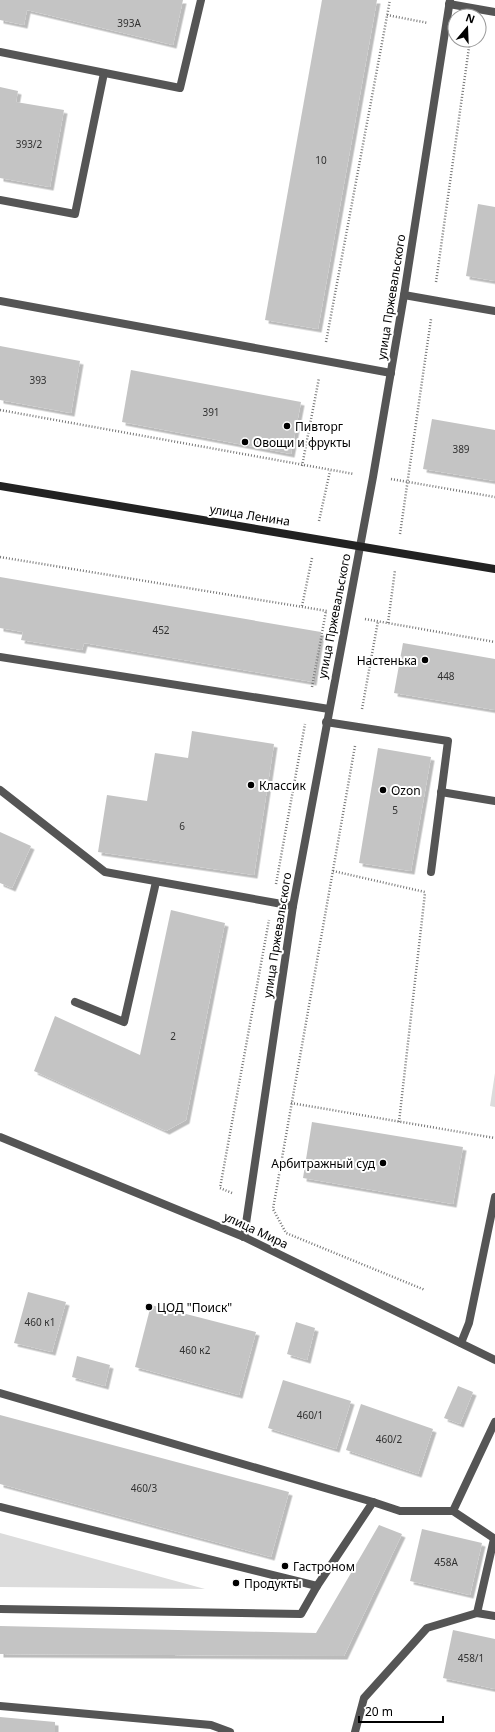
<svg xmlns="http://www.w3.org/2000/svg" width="495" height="1732" viewBox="0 0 495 1732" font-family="'Noto Sans',sans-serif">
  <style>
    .green { fill: #dcdcdc }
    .building { fill: #c4c4c4; filter: url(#shadow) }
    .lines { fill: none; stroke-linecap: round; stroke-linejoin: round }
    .path { stroke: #777; stroke-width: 2.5; stroke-dasharray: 1 2; stroke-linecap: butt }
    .lane { stroke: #555; stroke-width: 8 }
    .street { stroke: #555; stroke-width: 8 }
    .secondary { stroke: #222; stroke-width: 8 }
    .poi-dot { fill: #000; stroke: #fff; stroke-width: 1.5 }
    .labels { text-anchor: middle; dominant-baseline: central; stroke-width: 4; stroke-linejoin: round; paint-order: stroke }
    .number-label { font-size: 10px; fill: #313131 }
    .street-label { font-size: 12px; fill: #000; stroke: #fff }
    .poi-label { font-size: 12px; fill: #000; stroke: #fff; text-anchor: start }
  </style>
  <defs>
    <filter id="shadow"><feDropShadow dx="3.5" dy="3.5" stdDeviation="0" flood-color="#0004"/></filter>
  </defs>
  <rect width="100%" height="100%" fill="#fff"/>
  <!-- green -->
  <g class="green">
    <polygon points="495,1073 495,1107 490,1106"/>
    <polygon points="0,1533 205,1589 0,1587"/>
  </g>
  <!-- building -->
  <g class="building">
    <polygon points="0,0 183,0 173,45 27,10 24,25 0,20"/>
    <polygon points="322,0 377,0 318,329 265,320"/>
    <polygon points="0,87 18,91 16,102 64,110 50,187 0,178"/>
    <polygon points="478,204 495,207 495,281 466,276"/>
    <polygon points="0,346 80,361 71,413 0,400"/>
    <polygon points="131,370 301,402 291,454 122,422"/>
    <polygon points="432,419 495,430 495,481 423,469"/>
    <polygon points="0,577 321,632 313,682 84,643 82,650 21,640 23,632 0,628"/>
    <polygon points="403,643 495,659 495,710 394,693"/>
    <polygon points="192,731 274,744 254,875 98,852 107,795 147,801 155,753 188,758"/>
    <polygon points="378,748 431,757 411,871 359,863"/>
    <polygon points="0,832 31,846 12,888 0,883"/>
    <polygon points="171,910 225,923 186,1120 166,1131 34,1071 55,1016 140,1055"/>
    <polygon points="312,1122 463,1147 453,1204 303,1178"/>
    <polygon points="28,1292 66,1302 52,1352 14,1343"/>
    <polygon points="151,1305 256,1332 239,1395 135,1367"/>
    <polygon points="296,1322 315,1328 307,1360 287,1354"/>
    <polygon points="77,1356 110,1365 105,1386 72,1377"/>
    <polygon points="283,1380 351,1401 336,1449 268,1428"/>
    <polygon points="458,1386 473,1392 460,1424 444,1418"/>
    <polygon points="361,1404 433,1429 418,1474 346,1450"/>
    <polygon points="0,1415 289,1492 271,1557 0,1484"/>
    <polygon points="379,1525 402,1534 344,1656 0,1654 0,1626 316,1633"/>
    <polygon points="422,1529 482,1543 470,1595 410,1581"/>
    <polygon points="453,1630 495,1639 495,1689 443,1678"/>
    <polygon points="0,1717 55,1722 55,1732 0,1732"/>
  </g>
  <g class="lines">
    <!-- path -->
    <g class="path">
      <polyline points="387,15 428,23"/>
      <polyline points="436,282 470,40"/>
      <polyline points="326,342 390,0"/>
      <polyline points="0,410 354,474"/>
      <polyline points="302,466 319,378"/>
      <polyline points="391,479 495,497"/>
      <polyline points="319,521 330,471"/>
      <polyline points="400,534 431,319"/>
      <polyline points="0,557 327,611"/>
      <polyline points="302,606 312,558"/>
      <polyline points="365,619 495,642"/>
      <polyline points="388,623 395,570"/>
      <polyline points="312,687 326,611"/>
      <polyline points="362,709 378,621"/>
      <polyline points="355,746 273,1209 286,1233 425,1290"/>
      <polyline points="333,871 425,892"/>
      <polyline points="276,884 305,724"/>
      <polyline points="291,1103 495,1138"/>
      <polyline points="399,1122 425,893"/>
      <polyline points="232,1193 220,1188 269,920"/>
    </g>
    <!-- lane -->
    <g class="lane">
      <polyline points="449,4 495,12"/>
      <polyline points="0,52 180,88 201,0"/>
      <polyline points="0,200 75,214 104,73"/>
      <polyline points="404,295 495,311"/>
      <polyline points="0,301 391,373"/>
      <polyline points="0,657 329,709"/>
      <polyline points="326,722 448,741 431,872"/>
      <polyline points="0,790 105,872 293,906"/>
      <polyline points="441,792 495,801"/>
      <polyline points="75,1002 124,1022 156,882"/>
      <polyline points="461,1343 469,1323 495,1197"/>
      <polyline points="0,1393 373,1502"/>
      <polyline points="0,1507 317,1586"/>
      <polyline points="453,1511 495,1539"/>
      <polyline points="0,1609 301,1614 317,1586 373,1502 400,1511 453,1511 495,1422"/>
      <polyline points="477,1613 494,1539"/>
      <polyline points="0,1706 211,1725 230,1732"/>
      <polyline points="355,1732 364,1698 427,1628 477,1613 495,1616"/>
    </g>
    <!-- street -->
    <g class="street">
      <polyline points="0,1137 244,1237 495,1360"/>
      <polyline points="244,1237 293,906 373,477 404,295 450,0"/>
    </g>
    <!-- secondary -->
    <polyline class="secondary" points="0,486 495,569"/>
  </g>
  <!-- markers -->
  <g class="poi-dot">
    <circle cx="287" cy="426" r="4"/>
    <circle cx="245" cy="442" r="4"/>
    <circle cx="425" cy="660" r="4"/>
    <circle cx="251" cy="785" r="4"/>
    <circle cx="383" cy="790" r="4"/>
    <circle cx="383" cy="1163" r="4"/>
    <circle cx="149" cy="1307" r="4"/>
    <circle cx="285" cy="1566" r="4"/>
    <circle cx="236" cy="1583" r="4"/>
  </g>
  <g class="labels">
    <!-- number labels -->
    <g class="number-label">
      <text x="129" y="23">393А</text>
      <text x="29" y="144">393/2</text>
      <text x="321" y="160">10</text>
      <text x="38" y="380">393</text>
      <text x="211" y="412">391</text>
      <text x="461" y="449">389</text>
      <text x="161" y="630">452</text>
      <text x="446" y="676">448</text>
      <text x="395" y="810">5</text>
      <text x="182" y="826">6</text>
      <text x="173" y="1036">2</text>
      <text x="40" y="1322">460 к1</text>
      <text x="195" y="1350">460 к2</text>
      <text x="310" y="1415">460/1</text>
      <text x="389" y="1439">460/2</text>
      <text x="144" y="1488">460/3</text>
      <text x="446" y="1562">458А</text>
      <text x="471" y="1658">458/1</text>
    </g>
    <!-- street labels -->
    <g class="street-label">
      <text transform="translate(391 297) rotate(-81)">улица Пржевальского</text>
      <text transform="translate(250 515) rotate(9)">улица Ленина</text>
      <text transform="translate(334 616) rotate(-79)">улица Пржевальского</text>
      <text transform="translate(277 935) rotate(-81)">улица Пржевальского</text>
      <text transform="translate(256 1230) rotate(25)">улица Мира</text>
    </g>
    <!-- poi labels -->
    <g class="poi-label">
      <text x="295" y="426">Пивторг</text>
      <text x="253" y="442">Овощи и фрукты</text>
      <text x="417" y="660" text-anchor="end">Настенька</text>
      <text x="259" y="785">Классик</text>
      <text x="391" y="790">Ozon</text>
      <text x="375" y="1163" text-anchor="end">Арбитражный суд</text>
      <text x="157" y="1307">ЦОД "Поиск"</text>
      <text x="293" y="1566">Гастроном</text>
      <text x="244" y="1583">Продукты</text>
    </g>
  </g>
  <!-- north arrow -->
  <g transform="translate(467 28) rotate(19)"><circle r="19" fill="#ffffff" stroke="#999999"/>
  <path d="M0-3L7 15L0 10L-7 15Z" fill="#000000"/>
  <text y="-6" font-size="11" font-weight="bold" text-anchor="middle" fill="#000000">N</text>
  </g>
  <!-- scale -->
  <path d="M359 1716v6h84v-6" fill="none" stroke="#000000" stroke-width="2"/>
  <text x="365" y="1716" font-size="12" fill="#000000" stroke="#ffffff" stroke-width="3" paint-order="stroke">20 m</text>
</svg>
